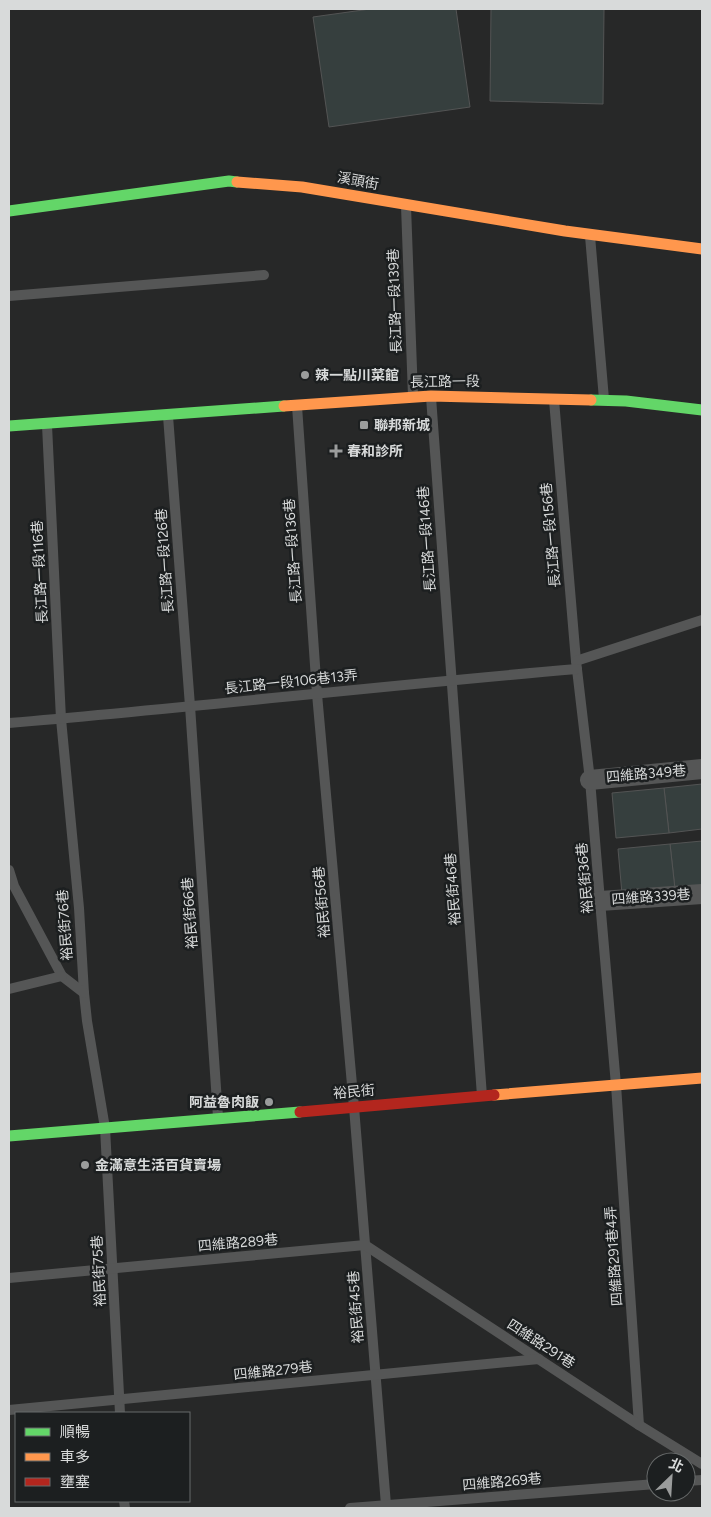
<svg xmlns="http://www.w3.org/2000/svg" width="711" height="1517" viewBox="0 0 711 1517" font-family="Figtree,'Noto Sans TC',sans-serif">
  <style>
    .building { fill: #363f3e; stroke: #535454 }
    .lines { fill: none; stroke-linecap: round; stroke-linejoin: round }
    .lane { stroke: #555656; stroke-width: 10 }
    .street { stroke: #555656; stroke-width: 20 }
    .fast { stroke: #63d668; stroke-width: 11 }
    .slow { stroke: #ff974d; stroke-width: 11 }
    .jam { stroke: #b3261e; stroke-width: 11 }
    .poi-dot { fill: #9a9c9c; stroke: #1c1f20; stroke-width: 2 }
    .labels { text-anchor: middle; dominant-baseline: central; stroke-width: 5; stroke-linejoin: round; paint-order: stroke }
    .street-label { font-size: 14px; fill: #d8dada; stroke: #1c1f20 }
    .poi-label { font-size: 14px; font-weight: bold; fill: #d8dada; stroke: #1c1f20; text-anchor: start }
  </style>
  <rect width="100%" height="100%" fill="#272828"/>
  <!-- building -->
  <g class="building">
    <polygon points="370,9 456,9 470,107 329,127 313,17"/>
    <polygon points="491,9 604,9 603,104 490,101"/>
    <polygon points="702,784 702,829 669,833 664,788"/>
    <polygon points="664,788 669,833 616,838 612,793"/>
    <polygon points="702,841 702,886 675,889 670,844"/>
    <polygon points="670,844 675,889 622,894 618,849"/>
  </g>
  <g class="lines">
    <!-- lane -->
    <g class="lane">
      <polyline points="406,206 413,396"/>
      <polyline points="590,236 604,399"/>
      <polyline points="9,296 264,275"/>
      <polyline points="431,397 482,1096"/>
      <polyline points="554,400 576,661 590,780 600,901 616,1085 639,1425"/>
      <polyline points="297,406 317,694 354,1107 386,1505"/>
      <polyline points="168,416 190,706 218,1117"/>
      <polyline points="47,425 61,719 79,908 84,993 87,1021 105,1128 120,1413"/>
      <polyline points="576,661 702,620"/>
      <path d="M9,723c189,-16 378,-38 568,-54"/>
      <polyline points="9,870 14,886 62,976 84,993"/>
      <polyline points="9,989 62,976"/>
      <polyline points="9,1278 365,1245 639,1425 702,1464"/>
      <polyline points="9,1410 539,1359"/>
      <polyline points="686,1481 702,1480"/>
      <polyline points="124,1501 125,1508"/>
      <polyline points="350,1508 656,1484"/>
    </g>
    <!-- street -->
    <g class="street">
      <polyline points="590,780 702,769"/>
      <polyline points="600,901 702,894"/>
    </g>
    <!-- fast -->
    <g class="fast">
      <polyline points="9,211 229,181 237,182"/>
      <polyline points="591,400 626,401 702,410"/>
      <polyline points="9,426 284,406"/>
      <polyline points="9,1136 300,1112"/>
    </g>
    <!-- slow -->
    <g class="slow">
      <polyline points="237,182 302,187 565,231 702,249"/>
      <polyline points="284,406 431,396 591,400"/>
      <polyline points="494,1095 702,1078"/>
    </g>
    <!-- jam -->
    <polyline class="jam" points="300,1112 494,1095"/>
  </g>
  <!-- markers -->
  <g class="poi-dot">
    <circle cx="305" cy="375" r="5"/>
    <rect x="359" y="420" width="10" height="10" rx="2.5"/>
    <path d="M333.5 443.5h5v5h5v5h-5v5h-5v-5h-5v-5h5z"/>
    <circle cx="269" cy="1102" r="5"/>
    <circle cx="85" cy="1165" r="5"/>
  </g>
  <g class="labels">
    <!-- street labels -->
    <g class="street-label">
      <text transform="translate(358 181) rotate(10)">溪頭街</text>
      <text transform="translate(395 301) rotate(-92)">長江路一段139巷</text>
      <text transform="translate(445 382) rotate(-1)">長江路一段</text>
      <text transform="translate(551 535) rotate(-95)">長江路一段156巷</text>
      <text transform="translate(427 539) rotate(-94)">長江路一段146巷</text>
      <text transform="translate(293 551) rotate(-94)">長江路一段136巷</text>
      <text transform="translate(165 561) rotate(-94)">長江路一段126巷</text>
      <text transform="translate(40 572) rotate(-93)">長江路一段116巷</text>
      <text transform="translate(291 682) rotate(-6)">長江路一段106巷13弄</text>
      <text transform="translate(646 774) rotate(-5)">四維路349巷</text>
      <text transform="translate(585 878) rotate(-95)">裕民街36巷</text>
      <text transform="translate(453 889) rotate(-94)">裕民街46巷</text>
      <text transform="translate(651 897) rotate(-4)">四維路339巷</text>
      <text transform="translate(322 902) rotate(-95)">裕民街56巷</text>
      <text transform="translate(190 913) rotate(-94)">裕民街66巷</text>
      <text transform="translate(65 925) rotate(-94)">裕民街76巷</text>
      <text transform="translate(354 1092) rotate(-5)">裕民街</text>
      <text transform="translate(238 1243) rotate(-5)">四維路289巷</text>
      <text transform="translate(614 1256) rotate(-94)">四維路291巷4弄</text>
      <text transform="translate(99 1271) rotate(-93)">裕民街75巷</text>
      <text transform="translate(356 1307) rotate(-94)">裕民街45巷</text>
      <text transform="translate(541 1344) rotate(33)">四維路291巷</text>
      <text transform="translate(273 1371) rotate(-6)">四維路279巷</text>
      <text transform="translate(502 1482) rotate(-5)">四維路269巷</text>
    </g>
    <!-- poi labels -->
    <g class="poi-label">
      <text x="315" y="375">辣一點川菜館</text>
      <text x="374" y="425">聯邦新城</text>
      <text x="347" y="451">春和診所</text>
      <text x="259" y="1102" text-anchor="end">阿益魯肉飯</text>
      <text x="95" y="1165">金滿意生活百貨賣場</text>
    </g>
  </g>
  <!-- border -->
  <rect width="711" height="1517" fill="none" stroke="#d8dada" stroke-width="20"/>
  <!-- legend -->
  <rect x="15" y="1412" width="175" height="90" fill="#1c1f20" stroke="#676a6a"/>
  <rect x="25" y="1428" width="25" height="8" fill="#63d668" stroke="#676a6a"/>
  <text x="60" y="1437" font-size="15" fill="#d8dada">順暢</text>
  <rect x="25" y="1453" width="25" height="8" fill="#ff974d" stroke="#676a6a"/>
  <text x="60" y="1462" font-size="15" fill="#d8dada">車多</text>
  <rect x="25" y="1478" width="25" height="8" fill="#b3261e" stroke="#676a6a"/>
  <text x="60" y="1487" font-size="15" fill="#d8dada">壅塞</text>
  <!-- north arrow -->
  <g transform="translate(671 1477) rotate(25)"><circle r="24" fill="#1c1f20" stroke="#676a6a"/>
  <path d="M0-4L9 19L0 12L-9 19Z" fill="#9a9c9c"/>
  <text y="-8" font-size="14" font-weight="bold" text-anchor="middle" fill="#d8dada">北</text>
  </g>
</svg>
